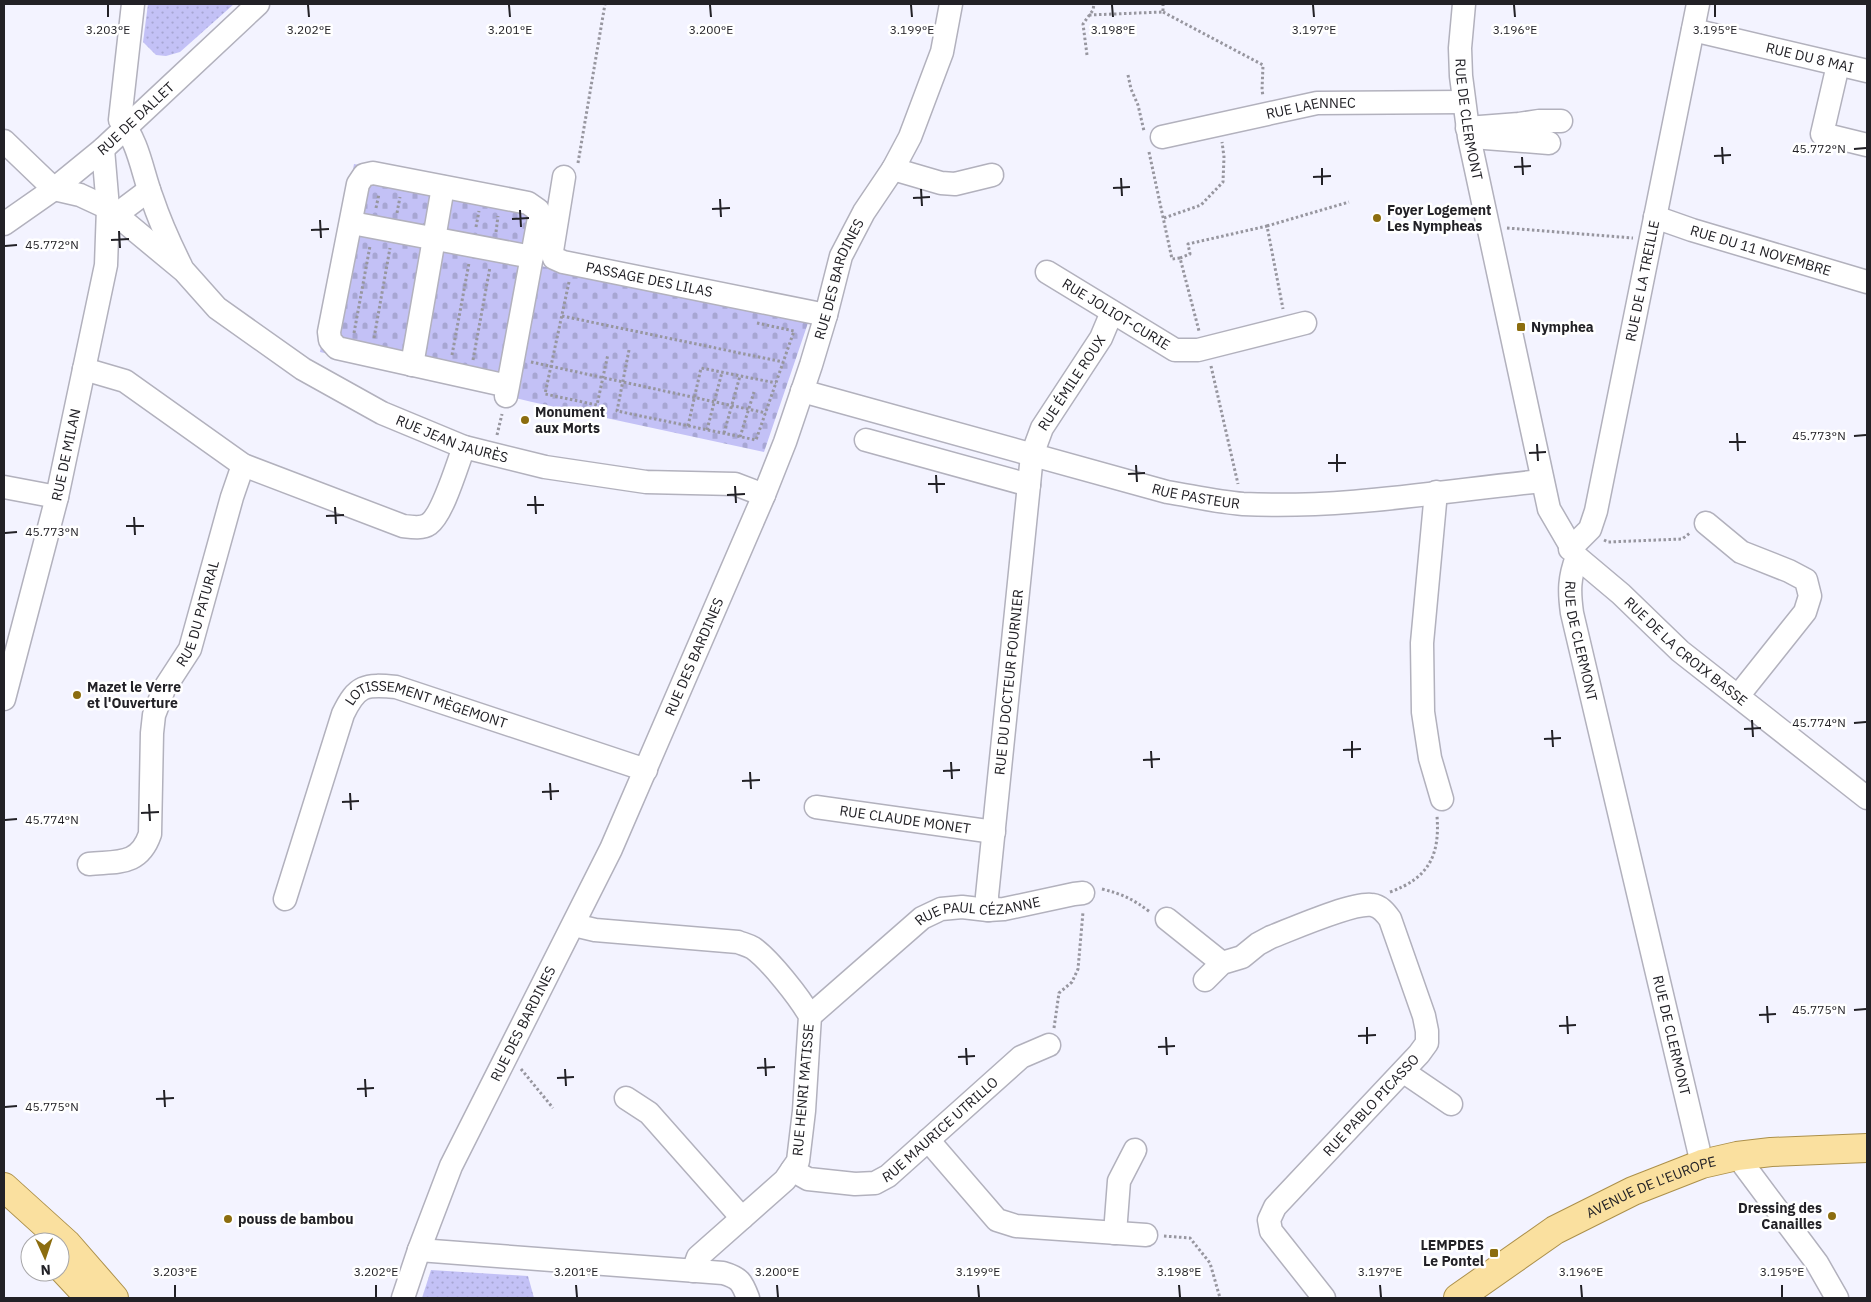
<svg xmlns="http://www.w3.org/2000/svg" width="1871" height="1302" viewBox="0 0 1871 1302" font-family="'IBM Plex Sans',sans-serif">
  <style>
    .grass { fill: url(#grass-dots) }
    .cemetery { fill: url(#cemetery-stones) }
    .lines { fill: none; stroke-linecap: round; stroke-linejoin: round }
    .minor-casing { stroke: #b2b1bd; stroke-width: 25 }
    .major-casing { stroke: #ac904b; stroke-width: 30 }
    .path { stroke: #97969f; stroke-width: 3; stroke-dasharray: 2.5 2.5; stroke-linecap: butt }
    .minor { stroke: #fff; stroke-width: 22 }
    .major { stroke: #fae09f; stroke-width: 28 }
    .ticks { fill: none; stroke: #222126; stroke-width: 2 }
    .poi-dot { fill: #8c6d0f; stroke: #fff; stroke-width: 2 }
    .labels { text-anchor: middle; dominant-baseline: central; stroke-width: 5; stroke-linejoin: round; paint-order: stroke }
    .street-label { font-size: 14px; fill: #222126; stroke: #fff }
    .poi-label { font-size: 14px; font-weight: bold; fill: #222126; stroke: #fff; text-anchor: start }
    .ticks-label { font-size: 12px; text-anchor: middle; fill: #222126; stroke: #fff; stroke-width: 5; stroke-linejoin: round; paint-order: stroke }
  </style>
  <defs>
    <pattern id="grass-dots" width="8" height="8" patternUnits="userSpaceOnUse" patternTransform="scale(1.25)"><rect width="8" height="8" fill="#c3c1f6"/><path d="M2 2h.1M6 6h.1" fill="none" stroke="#a7a6d3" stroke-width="1.8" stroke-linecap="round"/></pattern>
    <pattern id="cemetery-stones" width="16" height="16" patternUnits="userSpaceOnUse" patternTransform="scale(1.25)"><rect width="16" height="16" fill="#c3c1f6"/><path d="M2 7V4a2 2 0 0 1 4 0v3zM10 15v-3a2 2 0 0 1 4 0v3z" fill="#a7a6d3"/></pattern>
  </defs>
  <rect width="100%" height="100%" fill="#f3f3ff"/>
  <!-- grass -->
  <g class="grass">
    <polygon points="148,4 234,4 180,52 166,56 156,55 143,42"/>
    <polygon points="431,1270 528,1276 534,1298 422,1298"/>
  </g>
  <!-- cemetery -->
  <polygon class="cemetery" points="354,164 551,202 541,266 808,323 764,452 532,402 320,352"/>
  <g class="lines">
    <!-- minor casing -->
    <g class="minor-casing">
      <g id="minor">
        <path d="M133,4l-13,116c19,22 22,52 32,78 8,24 18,46 29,68"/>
        <path id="s1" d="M1464,4l-4,44 1,28 8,61 80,372 28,48 44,37 59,57 187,147"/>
        <path id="s2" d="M1693,30l174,41"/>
        <polyline points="1838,65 1822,134 1867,145"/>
        <polyline points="1467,128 1519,124 1539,121 1561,121"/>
        <path id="s3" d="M1162,137l155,-34 146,-1"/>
        <polyline points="1485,138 1549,143"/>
        <path id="s4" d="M4,141l50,48 26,6 28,13 76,63 33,37 86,61 79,44 82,34 81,20 101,15 89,2 29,11"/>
        <polyline points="893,169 941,183 955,184 992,175"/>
        <path id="s5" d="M564,177l-12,74 2,7 9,4 263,53"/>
        <path id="s6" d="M1655,217l37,13 175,52"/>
        <polyline points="352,223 532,257"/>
        <path id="s7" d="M4,224l50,-35 49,-40 155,-145"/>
        <polyline points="108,229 125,208 149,190"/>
        <path id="s8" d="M1047,272l128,78h23l107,-27"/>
        <polyline points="412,365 443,187"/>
        <path d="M84,369l41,12 118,84 160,61c8,1 19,3 26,-2 14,-10 28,-59 35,-77"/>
        <path id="s9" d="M802,391l365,101c25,4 50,10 76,12 100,5 200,-13 299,-23"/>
        <polyline points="506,396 508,386 539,218 538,210 528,203 523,202 373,173 364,175 358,184 329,332 330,340 337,348 508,386"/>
        <polyline points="866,440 1029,485"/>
        <polyline points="4,487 57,497"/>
        <polyline points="1436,492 1422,643 1423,712 1430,758 1442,799"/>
        <polyline points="1706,523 1741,552 1789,571 1806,580 1810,596 1805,612 1738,696"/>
        <path id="s10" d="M1570,549l20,-20 6,-18 102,-507"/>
        <path id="s11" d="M1577,557c-8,21 -8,34 -5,56l130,551"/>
        <path id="s12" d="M4,699l53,-202 49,-232 2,-57 -5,-59"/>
        <path id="s13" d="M816,807l178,25"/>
        <path id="s14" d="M89,864c29,-3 50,2 61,-30l2,-101 2,-18 10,-26 26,-40 42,-152 11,-32"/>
        <path id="s15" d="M285,899l58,-185c14,-29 22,-30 53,-27l250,83"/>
        <path id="s16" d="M988,910l-1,-14 45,-441 10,-27 59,-90 11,-26"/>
        <polyline points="1167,919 1222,963"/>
        <path d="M574,925l21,5 143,12c5,2 10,3 15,6 17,12 47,50 57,68l-6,95 -6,50 -13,19 -87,77 -5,14"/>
        <path d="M1205,980l17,-17 20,-6 16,-13 13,-7c21,-8 82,-35 101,-32 8,1 13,7 18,14l34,97 3,15v12l-8,11 -144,153 -6,13 2,11 53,67"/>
        <path id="s17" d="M810,1016l112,-98 19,-9 21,-2 26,3 16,-1 70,-15 9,-1"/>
        <polyline points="1404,1072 1451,1104"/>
        <polyline points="626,1098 649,1113 742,1218"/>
        <polyline points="928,1140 997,1220 1016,1226 1146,1235"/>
        <polyline points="1737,1156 1817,1263 1837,1298"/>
        <path id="s18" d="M792,1170l16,9 47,5 20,-1 13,-7 133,-119 28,-12"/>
        <polyline points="1115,1233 1119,1181 1135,1150"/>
        <path d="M419,1250l304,23c17,5 19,9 25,25"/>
        <path id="s19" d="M403,1298l16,-48 32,-84 160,-317 153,-354 21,-53 26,-77 15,-50 15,-59 23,-44 29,-43 17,-32 32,-85 9,-48"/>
      </g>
    </g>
    <!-- major casing -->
    <g class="major-casing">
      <g id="major">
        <polyline points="4,1187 67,1244 114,1298"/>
        <polyline points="60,1266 90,1298"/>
        <path id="s20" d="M1458,1298l97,-68 78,-39 69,-27 35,-8 34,-4 96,-4"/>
      </g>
    </g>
    <!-- path -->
    <g class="path">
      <polyline points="1163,12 1263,65 1262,90 1263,96"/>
      <polyline points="1089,15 1163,12 1163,4"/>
      <polyline points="1087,55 1083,24 1093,10 1094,4"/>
      <polyline points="1128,75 1131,89 1138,105 1144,131"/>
      <polyline points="1149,152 1172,259 1180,258 1199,331"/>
      <polyline points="578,163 605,4"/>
      <polyline points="376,208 379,194"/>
      <polyline points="397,213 400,197"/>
      <polyline points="1164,218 1201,205 1223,182 1224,157 1222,142"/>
      <polyline points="1267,226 1349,202"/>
      <polyline points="476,227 479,211"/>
      <polyline points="1507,228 1633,238"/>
      <polyline points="496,232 498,216"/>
      <polyline points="1180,258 1190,254 1188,244 1267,226 1283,309"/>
      <polyline points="569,282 545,394 597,405 608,354"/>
      <polyline points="562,316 783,362"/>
      <polyline points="354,333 370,246"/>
      <polyline points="374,338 390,248"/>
      <polyline points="629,350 617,411 756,440 794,331 757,323"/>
      <polyline points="452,355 469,263"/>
      <polyline points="473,360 490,267"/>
      <polyline points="531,362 766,413"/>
      <polyline points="1211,366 1238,484"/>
      <polyline points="688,426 701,368 776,383"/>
      <polyline points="707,430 722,372"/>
      <polyline points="724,433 740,376"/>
      <polyline points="497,435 502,414"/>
      <polyline points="740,437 754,392"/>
      <polyline points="1604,540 1608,542 1682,539 1690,533"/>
      <path d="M1102,889c20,5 31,10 48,23"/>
      <path d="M1390,892c39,-14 50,-37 47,-76"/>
      <polyline points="1054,1028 1059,993 1072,982 1078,969 1083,912"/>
      <polyline points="521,1069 553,1108"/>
      <polyline points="1164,1236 1190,1238 1210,1263 1220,1298"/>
    </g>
    <!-- minor -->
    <use href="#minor" class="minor"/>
    <!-- major -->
    <use href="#major" class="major"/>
  </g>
  <!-- ticks -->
  <path class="ticks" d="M108,5v12M308,5l1,12M509,5l1,12M710,5l1,12M911,5l1,12M1112,5l1,12M1313,5l1,12M1514,5l1,12M1715,5v12M1722,147l1,17M1854,149l12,-1M1714,156l17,-1M1522,157l1,18M1514,167l17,-1M1322,168v17M1313,177l18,-1M1121,178l1,18M1113,188l17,-1M921,189l1,17M913,198l17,-1M720,199l1,18M712,209l18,-1M520,210l1,17M512,219l17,-1M320,220l1,18M311,230l18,-1M119,231l1,17M111,240l18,-1M5,246l12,-1M1737,433l1,18M1854,436l12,-1M1729,442h17M1537,444l1,17M1529,453l17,-1M1337,454v18M1328,463h18M1136,465l1,17M1128,474l17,-1M936,475l1,18M928,484h17M735,486l1,17M727,495l18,-1M535,496l1,18M527,505h17M335,507l1,17M326,516l18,-1M134,517l1,18M126,526h18M5,533l12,-1M1752,720l1,17M1854,723l12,-1M1744,729l17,-1M1552,730l1,17M1544,739l17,-1M1352,741v17M1343,750l18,-1M1151,751l1,17M1143,760l17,-1M951,762l1,17M943,771l17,-1M750,772l1,17M742,781l18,-1M550,783l1,17M542,792l17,-1M350,793l1,17M342,802l17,-1M149,804l1,17M141,813l18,-1M5,820l12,-1M1767,1006l1,17M1854,1010l12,-1M1759,1015l17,-1M1567,1016l1,18M1559,1026l17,-1M1367,1027v17M1358,1036l18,-1M1166,1037l1,18M1158,1047l17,-1M966,1048l1,17M958,1057l17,-1M765,1058l1,18M757,1068l18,-1M565,1069l1,17M557,1078l17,-1M365,1079l1,18M357,1089l17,-1M164,1090l1,17M156,1099l18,-1M5,1107l12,-1M175,1285v12M376,1285v12M576,1285l1,12M777,1285l1,12M978,1285l1,12M1179,1285l1,12M1380,1285l1,12M1581,1285l1,12M1782,1285v12"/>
  <!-- markers -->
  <g class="poi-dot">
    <circle cx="1377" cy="218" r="5"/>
    <rect x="1516" y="322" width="10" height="10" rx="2.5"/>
    <circle cx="525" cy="420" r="5"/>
    <circle cx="77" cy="695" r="5"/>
    <circle cx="1832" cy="1216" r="5"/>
    <circle cx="228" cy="1219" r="5"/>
    <rect x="1489" y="1248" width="10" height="10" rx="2.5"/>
  </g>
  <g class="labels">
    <!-- street labels -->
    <g class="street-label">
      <text stroke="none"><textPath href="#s2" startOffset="120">RUE DU 8 MAI</textPath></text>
      <text stroke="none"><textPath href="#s3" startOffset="152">RUE LAENNEC</textPath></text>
      <text stroke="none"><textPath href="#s7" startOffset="169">RUE DE DALLET</textPath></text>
      <text stroke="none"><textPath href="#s1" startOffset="116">RUE DE CLERMONT</textPath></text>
      <text stroke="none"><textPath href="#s6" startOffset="111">RUE DU 11 NOVEMBRE</textPath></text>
      <text stroke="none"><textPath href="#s5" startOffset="180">PASSAGE DES LILAS</textPath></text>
      <text stroke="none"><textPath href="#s19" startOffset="1110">RUE DES BARDINES</textPath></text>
      <text stroke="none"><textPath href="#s10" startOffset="282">RUE DE LA TREILLE</textPath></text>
      <text stroke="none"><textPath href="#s8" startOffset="81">RUE JOLIOT-CURIE</textPath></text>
      <text stroke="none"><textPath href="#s16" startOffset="540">RUE ÉMILE ROUX</textPath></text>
      <text stroke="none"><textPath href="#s4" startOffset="546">RUE JEAN JAURÈS</textPath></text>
      <text stroke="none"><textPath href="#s12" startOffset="252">RUE DE MILAN</textPath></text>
      <text stroke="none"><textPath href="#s9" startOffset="408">RUE PASTEUR</textPath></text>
      <text stroke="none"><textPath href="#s14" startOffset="305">RUE DU PATURAL</textPath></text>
      <text stroke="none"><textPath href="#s11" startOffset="86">RUE DE CLERMONT</textPath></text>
      <text stroke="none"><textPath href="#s1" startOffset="714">RUE DE LA CROIX BASSE</textPath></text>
      <text stroke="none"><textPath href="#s19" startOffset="705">RUE DES BARDINES</textPath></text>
      <text stroke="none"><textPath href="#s16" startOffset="229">RUE DU DOCTEUR FOURNIER</textPath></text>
      <text stroke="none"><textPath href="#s15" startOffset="291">LOTISSEMENT MÈGEMONT</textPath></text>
      <text stroke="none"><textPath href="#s13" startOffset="90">RUE CLAUDE MONET</textPath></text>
      <text stroke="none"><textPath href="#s17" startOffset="206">RUE PAUL CÉZANNE</textPath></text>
      <text stroke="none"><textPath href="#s19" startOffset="300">RUE DES BARDINES</textPath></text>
      <text stroke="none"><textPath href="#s11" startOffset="491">RUE DE CLERMONT</textPath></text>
      <text transform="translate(803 1090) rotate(-85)">RUE HENRI MATISSE</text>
      <text transform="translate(1371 1105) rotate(-47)">RUE PABLO PICASSO</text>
      <text stroke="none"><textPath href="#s18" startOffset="170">RUE MAURICE UTRILLO</textPath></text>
      <text stroke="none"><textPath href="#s20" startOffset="224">AVENUE DE L'EUROPE</textPath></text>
    </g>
    <!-- poi labels -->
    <g class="poi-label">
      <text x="1387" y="210">Foyer Logement<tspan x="1387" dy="16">Les Nympheas</tspan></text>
      <text x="1531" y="327">Nymphea</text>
      <text x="535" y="412">Monument<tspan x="535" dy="16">aux Morts</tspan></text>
      <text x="87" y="687">Mazet le Verre<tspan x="87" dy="16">et l'Ouverture</tspan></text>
      <text x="1822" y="1208" text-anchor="end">Dressing des<tspan x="1822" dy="16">Canailles</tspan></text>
      <text x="238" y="1219">pouss de bambou</text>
      <text x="1484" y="1245" text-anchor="end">LEMPDES<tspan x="1484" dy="16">Le Pontel</tspan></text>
    </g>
  </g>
  <g class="ticks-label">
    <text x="108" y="34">3.203°E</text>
    <text x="309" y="34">3.202°E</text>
    <text x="510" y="34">3.201°E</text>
    <text x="711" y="34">3.200°E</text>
    <text x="912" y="34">3.199°E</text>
    <text x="1113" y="34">3.198°E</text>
    <text x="1314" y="34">3.197°E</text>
    <text x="1515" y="34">3.196°E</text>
    <text x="1715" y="34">3.195°E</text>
    <text x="1819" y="153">45.772°N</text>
    <text x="52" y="249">45.772°N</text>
    <text x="1819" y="440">45.773°N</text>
    <text x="52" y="536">45.773°N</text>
    <text x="1819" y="727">45.774°N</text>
    <text x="52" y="824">45.774°N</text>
    <text x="1819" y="1014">45.775°N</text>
    <text x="52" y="1111">45.775°N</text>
    <text x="175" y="1276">3.203°E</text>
    <text x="376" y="1276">3.202°E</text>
    <text x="576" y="1276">3.201°E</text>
    <text x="777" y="1276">3.200°E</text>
    <text x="978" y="1276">3.199°E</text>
    <text x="1179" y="1276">3.198°E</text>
    <text x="1380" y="1276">3.197°E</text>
    <text x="1581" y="1276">3.196°E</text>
    <text x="1782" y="1276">3.195°E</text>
  </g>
  <!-- border -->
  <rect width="1871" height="1302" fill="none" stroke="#222126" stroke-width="10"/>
  <!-- north arrow -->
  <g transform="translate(45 1257) rotate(177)"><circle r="24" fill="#ffffff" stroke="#a7a6a8"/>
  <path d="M0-4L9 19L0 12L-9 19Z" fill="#8c6d0f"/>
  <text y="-8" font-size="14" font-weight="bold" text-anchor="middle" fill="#222126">N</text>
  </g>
</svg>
